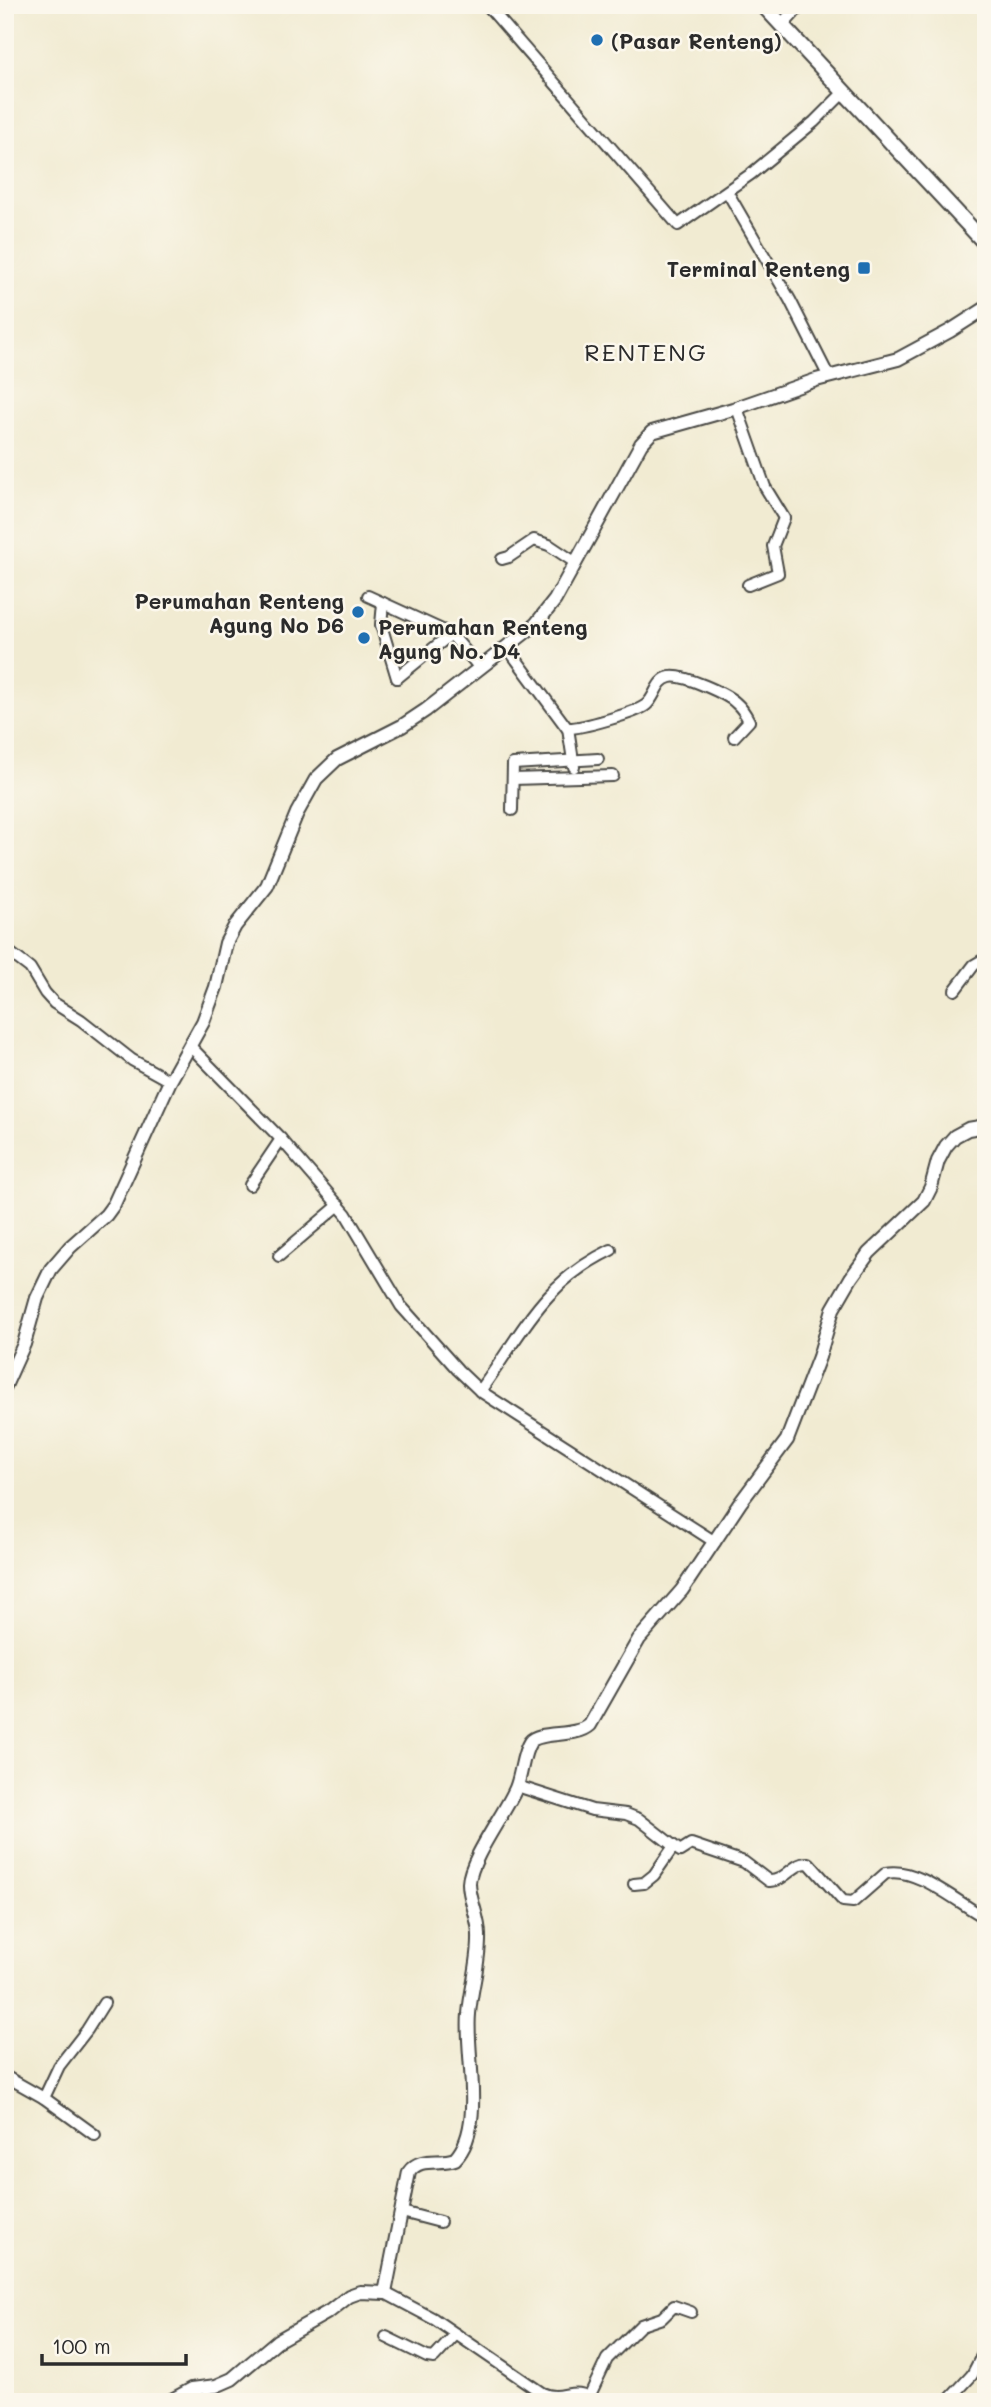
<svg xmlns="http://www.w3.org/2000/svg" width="991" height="2407" viewBox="0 0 991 2407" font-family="Mali,sans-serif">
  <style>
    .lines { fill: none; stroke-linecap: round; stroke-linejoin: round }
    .minor-casing { stroke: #494844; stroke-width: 14 }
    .tertiary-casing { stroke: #494844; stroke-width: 16 }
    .secondary-casing { stroke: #494844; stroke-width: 18 }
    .minor { stroke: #fff; stroke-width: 10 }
    .tertiary { stroke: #fff; stroke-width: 12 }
    .secondary { stroke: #fff; stroke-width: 14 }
    .poi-dot { fill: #1f6fb2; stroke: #fbf7ec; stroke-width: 2.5 }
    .labels { text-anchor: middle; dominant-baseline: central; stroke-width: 5; stroke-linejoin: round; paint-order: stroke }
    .poi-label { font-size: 21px; font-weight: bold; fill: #2b2b2b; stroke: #fbf7ec; text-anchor: start }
    .quarter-label { font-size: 24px; letter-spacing: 2px; fill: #2b2b2b; stroke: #fbf7ec }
  </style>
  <rect width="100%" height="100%" fill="#fbf7ec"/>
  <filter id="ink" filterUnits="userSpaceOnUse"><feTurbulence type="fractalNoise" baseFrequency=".0143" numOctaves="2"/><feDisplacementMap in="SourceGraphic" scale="14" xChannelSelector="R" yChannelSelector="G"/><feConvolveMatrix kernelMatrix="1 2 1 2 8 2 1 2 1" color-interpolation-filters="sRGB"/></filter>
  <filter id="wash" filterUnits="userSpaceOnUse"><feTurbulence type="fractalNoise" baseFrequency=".00686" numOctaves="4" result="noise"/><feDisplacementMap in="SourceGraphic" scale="28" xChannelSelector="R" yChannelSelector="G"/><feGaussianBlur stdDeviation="1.57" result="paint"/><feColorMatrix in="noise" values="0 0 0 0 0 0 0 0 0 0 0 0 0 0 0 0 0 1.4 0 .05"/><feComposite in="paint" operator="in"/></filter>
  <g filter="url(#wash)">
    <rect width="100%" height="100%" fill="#f1ebd2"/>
  </g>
  <g filter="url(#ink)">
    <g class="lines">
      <!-- minor casing -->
      <g class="minor-casing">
        <g id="minor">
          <polyline points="487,5 678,225 751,174 814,122 843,93"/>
          <polyline points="728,193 790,300 829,377"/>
          <polyline points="737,408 765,487 784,518 773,546 778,573 748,585"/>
          <polyline points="502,559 509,557 534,540 549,545 576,563"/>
          <polyline points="368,596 451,634 480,668"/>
          <polyline points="383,603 381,625 397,678 451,634"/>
          <path d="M507,647l60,81c12,1 69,-15 79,-23 10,-8 10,-25 24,-28 13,-3 57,17 66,26 6,5 10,12 13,18l-15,16"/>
          <polyline points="568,728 574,767"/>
          <polyline points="513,779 613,776"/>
          <polyline points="512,810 513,764 598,759"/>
          <polyline points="5,949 30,968 45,993 54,1003 81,1020 132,1060 170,1081"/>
          <polyline points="955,990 974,965 986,958"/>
          <polyline points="190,1046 281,1139 346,1214 401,1306 458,1370 480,1391 715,1542"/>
          <polyline points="250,1185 281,1139"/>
          <polyline points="279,1256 339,1205"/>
          <path d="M480,1391c43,-59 62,-108 131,-141"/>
          <path d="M517,1786l75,24 34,4 13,5 41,32 11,-7 53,18 25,19c16,1 24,-19 40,-18l34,38 10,1 33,-29c31,-7 73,31 100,45"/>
          <polyline points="634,1884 644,1883 654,1875 674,1846"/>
          <polyline points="5,2076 44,2098 95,2135"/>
          <polyline points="44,2098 59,2066 87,2030 104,2003"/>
          <polyline points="402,2212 440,2222"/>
          <path d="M385,2293l49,26 108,74c23,10 30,-10 54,9"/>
          <polyline points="386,2337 427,2357 434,2358 456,2334"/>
          <polyline points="589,2397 607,2359 641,2325 662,2318 674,2306 691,2312"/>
          <polyline points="947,2402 972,2375 986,2348"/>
        </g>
      </g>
      <!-- tertiary casing -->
      <g class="tertiary-casing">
        <g id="tertiary">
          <polyline points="782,25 800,5"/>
          <polyline points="5,1386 24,1344 37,1298 51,1269 70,1247 106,1215 114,1204 170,1081 203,1022 216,987 226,943 235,926 267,886 297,813 316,779 337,759 402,726 426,710 536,624 555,600 641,444 652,432 733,409 816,380 898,359 950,331 986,308"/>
          <path d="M168,2402l24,-13 24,-3 16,-7 45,-38 53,-30 19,-15 11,-4 25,1 24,-121c11,-16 30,-7 46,-13 31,-33 10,-105 14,-145 2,-26 11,-53 10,-79 0,-18 -10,-35 -10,-52 1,-24 37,-71 47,-95 6,-14 6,-34 14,-46 9,-12 46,-4 60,-17l49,-86 43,-49 58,-87 47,-63 32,-83 14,-48 18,-31 18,-25 55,-52 7,-14 7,-26 8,-15 9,-10 13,-7 18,-3"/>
        </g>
      </g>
      <!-- secondary casing -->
      <g class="secondary-casing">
        <polyline id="secondary" points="763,5 986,244"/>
      </g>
      <!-- minor -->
      <use href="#minor" class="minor"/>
      <!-- tertiary -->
      <use href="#tertiary" class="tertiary"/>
      <!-- secondary -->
      <use href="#secondary" class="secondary"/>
    </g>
  </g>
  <!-- markers -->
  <g class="poi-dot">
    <circle cx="597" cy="40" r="7"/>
    <rect x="857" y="261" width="14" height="14" rx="3.5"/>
    <circle cx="358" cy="612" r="7"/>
    <circle cx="364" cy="638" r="7"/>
  </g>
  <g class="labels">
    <!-- poi labels -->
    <g class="poi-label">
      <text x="611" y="40">(Pasar Renteng)</text>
      <text x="850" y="268" text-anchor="end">Terminal Renteng</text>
      <text x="344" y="600" text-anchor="end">Perumahan Renteng<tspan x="344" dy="24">Agung No D6</tspan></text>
      <text x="378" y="626">Perumahan Renteng<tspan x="378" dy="24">Agung No. D4</tspan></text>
    </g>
    <!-- quarter labels -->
    <g class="quarter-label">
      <text x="646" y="351">RENTENG</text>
    </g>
  </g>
  <!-- margin -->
  <rect width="991" height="2407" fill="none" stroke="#fbf7ec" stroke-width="28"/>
  <!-- scale -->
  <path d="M42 2354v10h144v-10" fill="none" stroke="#2b2b2b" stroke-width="3.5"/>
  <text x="52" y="2354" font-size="21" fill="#2b2b2b" stroke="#fbf7ec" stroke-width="5" paint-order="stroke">100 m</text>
</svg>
